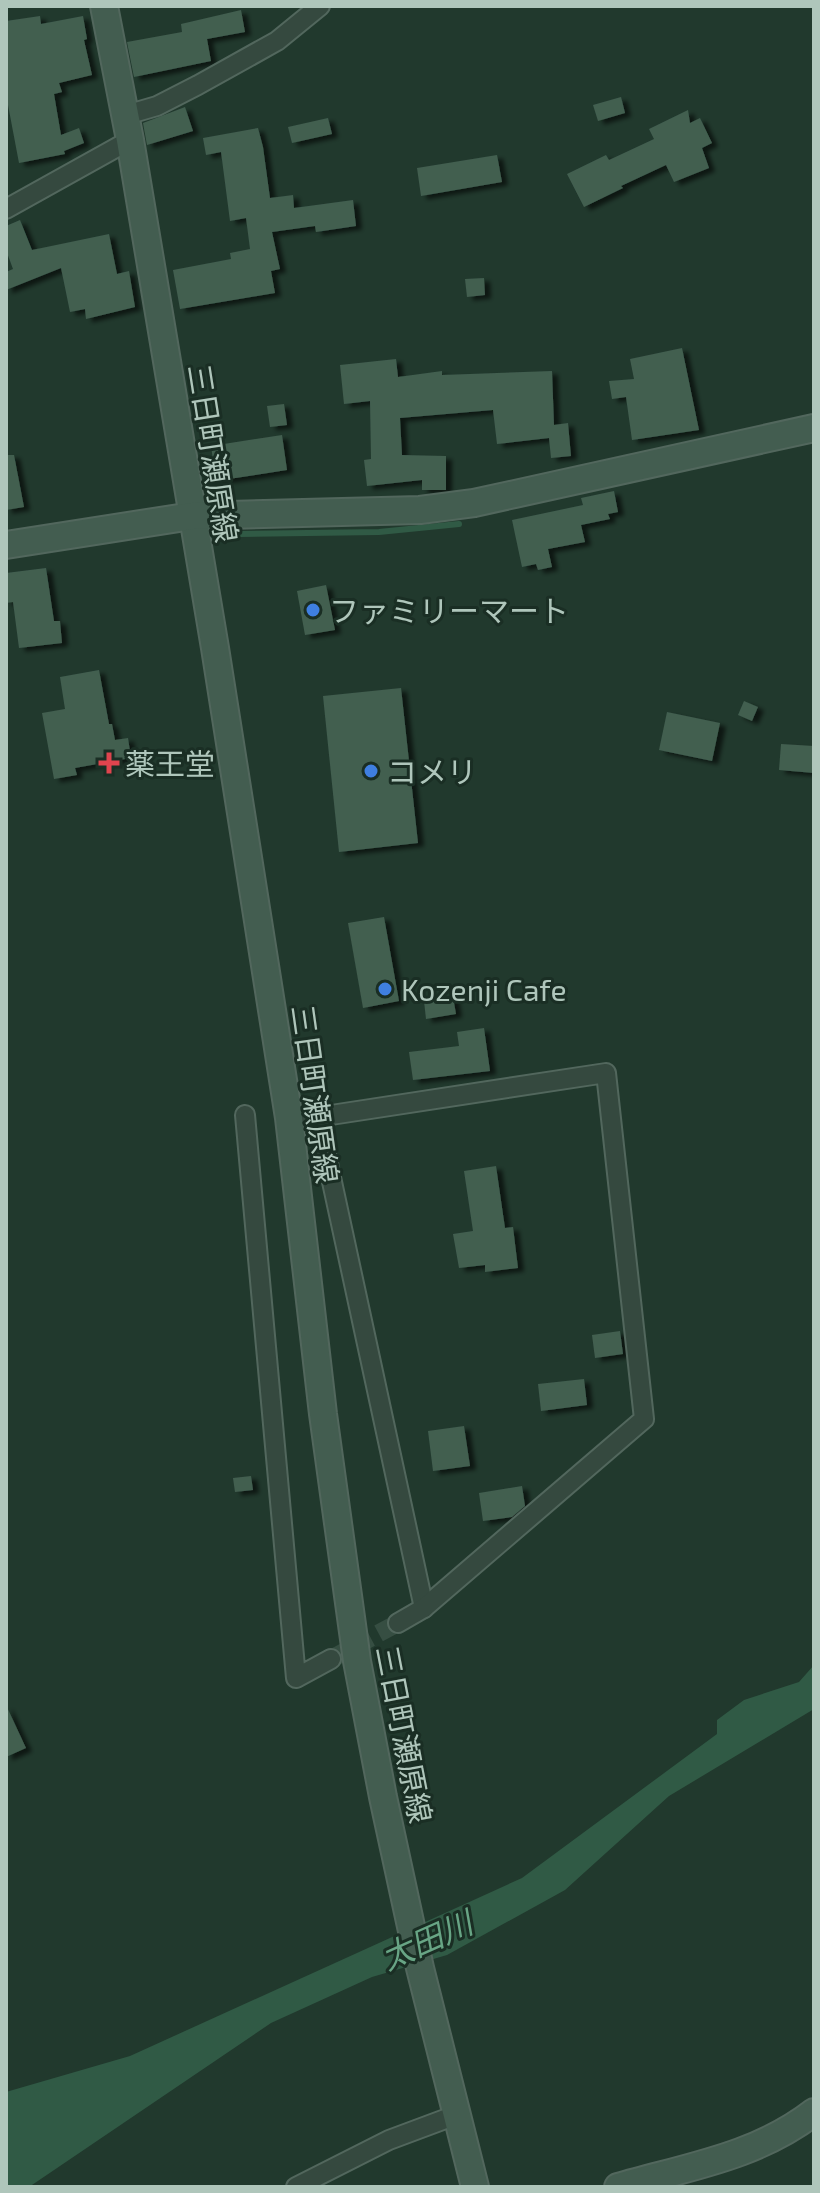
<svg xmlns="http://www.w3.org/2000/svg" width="820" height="2193" viewBox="0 0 820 2193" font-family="'Exo 2','Noto Sans JP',sans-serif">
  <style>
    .water { fill: #305a45 }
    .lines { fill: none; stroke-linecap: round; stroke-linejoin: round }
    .stream { stroke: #305a45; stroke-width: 6 }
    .building { fill: #425e50; filter: url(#shadow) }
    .street-tunnel { stroke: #364e42; stroke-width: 18; stroke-dasharray: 18 9; stroke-linecap: butt }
    .street-casing { stroke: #52675d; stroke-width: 22 }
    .secondary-casing { stroke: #52675d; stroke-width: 30 }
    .street { stroke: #35493f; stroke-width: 18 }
    .secondary { stroke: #435d50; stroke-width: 26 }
    .shop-dot { fill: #3f7fe0; stroke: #1a2e24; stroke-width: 3 }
    .health-dot { fill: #e0444e; stroke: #1a2e24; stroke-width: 3 }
    .labels { text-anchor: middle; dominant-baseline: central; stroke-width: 6; stroke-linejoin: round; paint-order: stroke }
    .street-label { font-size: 30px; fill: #afc6bb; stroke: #1a2e24 }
    .poi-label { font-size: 30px; fill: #afc6bb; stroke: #1a2e24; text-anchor: start }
    .water-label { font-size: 32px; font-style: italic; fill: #68a585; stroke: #1a2e24 }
  </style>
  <defs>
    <filter id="shadow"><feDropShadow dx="6" dy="3.5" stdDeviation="2" flood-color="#0009"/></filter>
  </defs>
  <rect width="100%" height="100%" fill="#21392d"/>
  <!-- water -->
  <polygon class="water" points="814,1665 814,1709 669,1796 565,1890 447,1955 372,1977 271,2023 29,2187 6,2187 6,2092 130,2056 522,1878 717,1734 717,1720 744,1700 799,1682"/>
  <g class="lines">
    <!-- stream -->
    <polyline class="stream" points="240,534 379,532 459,524"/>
  </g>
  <!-- building -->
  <g class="building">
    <polygon points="241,10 245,32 207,39 211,61 134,77 127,42 182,32 181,24"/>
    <polygon points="40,16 41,24 83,16 87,39 84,40 92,75 59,83 62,92 54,94 61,135 79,128 84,143 64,151 65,154 19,163 8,105 6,105 6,21"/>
    <polygon points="621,97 625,113 598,121 593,105"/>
    <polygon points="185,107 193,131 147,145 143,123"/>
    <polygon points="688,110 690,123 700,118 712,143 702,148 709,168 674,182 666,165 621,186 623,188 584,207 567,174 606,155 609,160 654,139 649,129"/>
    <polygon points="328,118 332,134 292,143 288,127"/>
    <polygon points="258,128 263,147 270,198 293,195 294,208 353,200 356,226 316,232 315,226 272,232 280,269 271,271 275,293 180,309 173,270 231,259 230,253 250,249 246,218 230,221 221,152 206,155 203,138"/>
    <polygon points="497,155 502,182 421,196 417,168"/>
    <polygon points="20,220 32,250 109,234 117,274 129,271 135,307 86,319 85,309 70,312 61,268 6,290 6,272 13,269 6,250 6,226"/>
    <polygon points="484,278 485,295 467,297 465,279"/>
    <polygon points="682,348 699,430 632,440 626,397 612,399 609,381 634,379 630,359"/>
    <polygon points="396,359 398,377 442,371 442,375 552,371 554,425 568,423 571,456 551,458 549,438 497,444 493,410 400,418 402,455 446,456 446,490 422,490 422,480 367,486 364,460 371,459 370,401 344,404 340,365"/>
    <polygon points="284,404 287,425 270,427 267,406"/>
    <polygon points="282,435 287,470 216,481 211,446"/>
    <polygon points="6,455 14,455 24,507 6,510"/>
    <polygon points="614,491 618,512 608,514 610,519 581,525 585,542 548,549 552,567 538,570 536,564 522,567 512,520 583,505 581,498"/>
    <polygon points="46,568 54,621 60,621 62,643 19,648 13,602 6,603 6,573"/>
    <polygon points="326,585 335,630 305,635 297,591"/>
    <polygon points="99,670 109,724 112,724 115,740 128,738 131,758 75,768 77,775 54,779 42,713 65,709 60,677"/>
    <polygon points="401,688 418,843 339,852 323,696"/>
    <polygon points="744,701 758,707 752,721 738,715"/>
    <polygon points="667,712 720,723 712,761 659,750"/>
    <polygon points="781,744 814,746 814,773 779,770"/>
    <polygon points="384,917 399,1001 363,1008 348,923"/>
    <polygon points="453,997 456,1014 426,1019 424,1001"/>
    <polygon points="484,1028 490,1071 413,1080 409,1052 459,1046 457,1032"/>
    <polygon points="496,1166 505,1228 513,1227 518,1268 485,1272 485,1265 459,1268 453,1234 473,1231 464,1171"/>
    <polygon points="620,1331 623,1354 595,1358 592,1335"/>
    <polygon points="584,1379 587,1405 541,1411 538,1384"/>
    <polygon points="464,1426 470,1466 433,1471 428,1431"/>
    <polygon points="251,1476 253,1490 235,1492 233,1478"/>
    <polygon points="522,1486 525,1506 512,1517 483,1521 479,1493"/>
    <polygon points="6,1705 26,1748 6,1757"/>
  </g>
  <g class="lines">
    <!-- street-tunnel -->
    <polyline class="street-tunnel" points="331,1659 398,1623"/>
    <!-- street casing -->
    <g class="street-casing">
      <g id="street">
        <polyline points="126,115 157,106 198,85 277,41 320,6"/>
        <polyline points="6,209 130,140"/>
        <polyline points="245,1115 296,1678 331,1659"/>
        <polyline points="318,1117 424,1608"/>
        <polyline points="289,1118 318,1117 606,1073 644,1419 424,1608 398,1623"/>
        <polyline points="296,2187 389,2140 456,2115"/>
      </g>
    </g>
    <!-- secondary casing -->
    <g class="secondary-casing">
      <g id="secondary">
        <polyline points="104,6 130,140 215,648 289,1118 323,1414 357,1661 383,1797 420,1968 475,2187"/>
        <polyline points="6,545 192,516 420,510 474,503 814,428"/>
        <path d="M618,2187c69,-20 138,-30 196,-75"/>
      </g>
    </g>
    <!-- street -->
    <use href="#street" class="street"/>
    <!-- secondary -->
    <use href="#secondary" class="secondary"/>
  </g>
  <!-- markers -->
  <g class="shop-dot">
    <circle cx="313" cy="610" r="8"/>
    <circle cx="371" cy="771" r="8"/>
    <circle cx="385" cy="989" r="8"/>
  </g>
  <path class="health-dot" d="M105 751h8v8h8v8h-8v8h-8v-8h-8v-8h8z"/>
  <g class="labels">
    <!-- street labels -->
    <g class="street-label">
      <text transform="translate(214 453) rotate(81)">三日町瀬原線</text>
      <text transform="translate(316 1094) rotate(82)">三日町瀬原線</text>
      <text transform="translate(405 1734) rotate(79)">三日町瀬原線</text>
    </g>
    <!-- poi labels -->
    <g class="poi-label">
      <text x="329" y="610">ファミリーマート</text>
      <text x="125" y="763">薬王堂</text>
      <text x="387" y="771">コメリ</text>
      <text x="401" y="989">Kozenji Cafe</text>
    </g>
    <!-- water labels -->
    <g class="water-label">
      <text transform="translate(426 1939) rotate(-24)">太田川</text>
    </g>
  </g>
  <!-- border -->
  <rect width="820" height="2193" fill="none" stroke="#afc6bb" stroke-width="16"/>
</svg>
